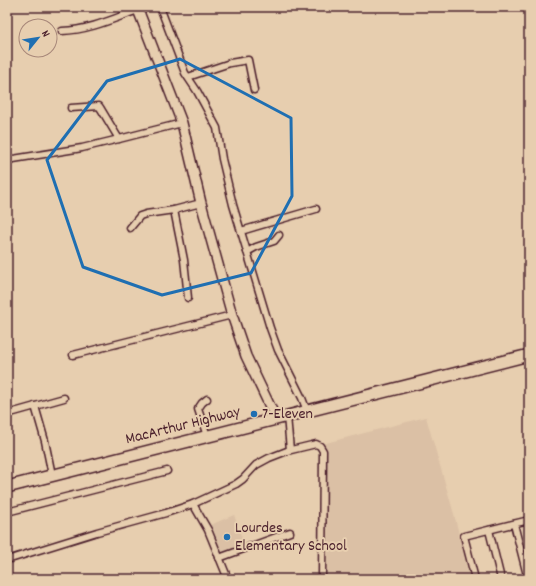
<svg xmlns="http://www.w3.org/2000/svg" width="536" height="586" viewBox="0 0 536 586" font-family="Dekko,sans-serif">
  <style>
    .built { fill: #dbc0a5 }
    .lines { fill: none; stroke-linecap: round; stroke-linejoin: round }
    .street-casing { stroke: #4a1f2b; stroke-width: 9 }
    .secondary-casing { stroke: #4a1f2b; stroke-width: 12 }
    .highway-casing { stroke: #4a1f2b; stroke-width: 14 }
    .street { stroke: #e7ceaf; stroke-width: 6 }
    .secondary { stroke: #e7ceaf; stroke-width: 9 }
    .highway { stroke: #e7ceaf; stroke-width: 11 }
    .marked { fill: none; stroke: #1f6fb2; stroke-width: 3; stroke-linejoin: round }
    .poi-dot { fill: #1f6fb2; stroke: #e7ceaf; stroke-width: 1.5 }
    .labels { text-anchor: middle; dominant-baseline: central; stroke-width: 4; stroke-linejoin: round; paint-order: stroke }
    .poi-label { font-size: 16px; fill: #4a1f2b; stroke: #e7ceaf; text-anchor: start }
    .street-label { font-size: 16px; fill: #4a1f2b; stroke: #e7ceaf }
  </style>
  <rect width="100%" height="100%" fill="#e7ceaf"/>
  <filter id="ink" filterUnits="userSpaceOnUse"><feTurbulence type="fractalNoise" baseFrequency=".025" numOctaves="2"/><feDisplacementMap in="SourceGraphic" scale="8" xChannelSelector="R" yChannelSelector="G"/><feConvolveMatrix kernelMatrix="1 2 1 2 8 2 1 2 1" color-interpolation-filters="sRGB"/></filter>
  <g filter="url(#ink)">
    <!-- built -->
    <g class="built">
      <polygon points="426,417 454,514 470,579 327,579 325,450 322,444"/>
      <polygon points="234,515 245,547 221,556 208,526"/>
    </g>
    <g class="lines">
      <!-- street casing -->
      <g class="street-casing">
        <g id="street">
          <polyline points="160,7 185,73 197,91 217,128 222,159 233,205 270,328 278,350 302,398 307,411"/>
          <path d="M62,31c27,-1 51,-12 76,-21"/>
          <polyline points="188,77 230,63 248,60 254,90"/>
          <polyline points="71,108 99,106 101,109 119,139"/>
          <polyline points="7,160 82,148 119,139 182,123"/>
          <polyline points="174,210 184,260 188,298"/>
          <polyline points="130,228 140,216 146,214 174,210 201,203"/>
          <polyline points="241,231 316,209"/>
          <polyline points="247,252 256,247 274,241 279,235"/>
          <polyline points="73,355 232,315"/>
          <polyline points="35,406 45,441 52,475"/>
          <polyline points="7,414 64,398"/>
          <polyline points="287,416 290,450"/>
          <polyline points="207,436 198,409 202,403 207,399"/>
          <polyline points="193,504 208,530 228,579"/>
          <path d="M7,512c53,-14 107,-27 160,-41"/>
          <polyline points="514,524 528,579"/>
          <polyline points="489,530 501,579"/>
          <polyline points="219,558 290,532"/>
          <polyline points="7,560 97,532 166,513 193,504 236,484 243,479 256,465 269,458 287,451 316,444 320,446 323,451 322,579"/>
          <polyline points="475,579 464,536 529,520"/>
        </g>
      </g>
      <!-- secondary casing -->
      <g class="secondary-casing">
        <polyline id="secondary" points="137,7 182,123 201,203 232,315 246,356 276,419"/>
      </g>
      <!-- highway casing -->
      <g class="highway-casing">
        <polyline id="highway" points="7,487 529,355"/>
      </g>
      <!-- street -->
      <use href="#street" class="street"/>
      <!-- secondary -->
      <use href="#secondary" class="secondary"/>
      <!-- highway -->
      <use href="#highway" class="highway"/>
    </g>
  </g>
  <!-- marked area -->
  <path class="marked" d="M180,59l111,59 1,78 -41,77 -89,22 -79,-28 -36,-107 60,-79z"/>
  <!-- markers -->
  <g class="poi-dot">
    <circle cx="254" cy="414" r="4"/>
    <circle cx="227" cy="537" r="4"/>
  </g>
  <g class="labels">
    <!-- poi labels -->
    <g class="poi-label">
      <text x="262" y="414">7-Eleven</text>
      <text x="235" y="528">Lourdes<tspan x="235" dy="18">Elementary School</tspan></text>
    </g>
    <!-- street labels -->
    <g class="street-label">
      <text transform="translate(183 426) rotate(-14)">MacArthur Highway</text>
    </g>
  </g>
  <!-- margin -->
  <rect width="536" height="586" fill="none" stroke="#e7ceaf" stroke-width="24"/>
  <rect x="12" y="12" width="512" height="562" fill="none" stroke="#4a1f2b" stroke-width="1.5" filter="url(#ink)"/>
  <!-- north arrow -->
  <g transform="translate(38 38) rotate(60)"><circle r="19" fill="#e7ceaf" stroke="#a8887a"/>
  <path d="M0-3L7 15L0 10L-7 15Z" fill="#1f6fb2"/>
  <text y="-6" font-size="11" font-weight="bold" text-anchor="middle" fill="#4a1f2b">N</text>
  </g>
</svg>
